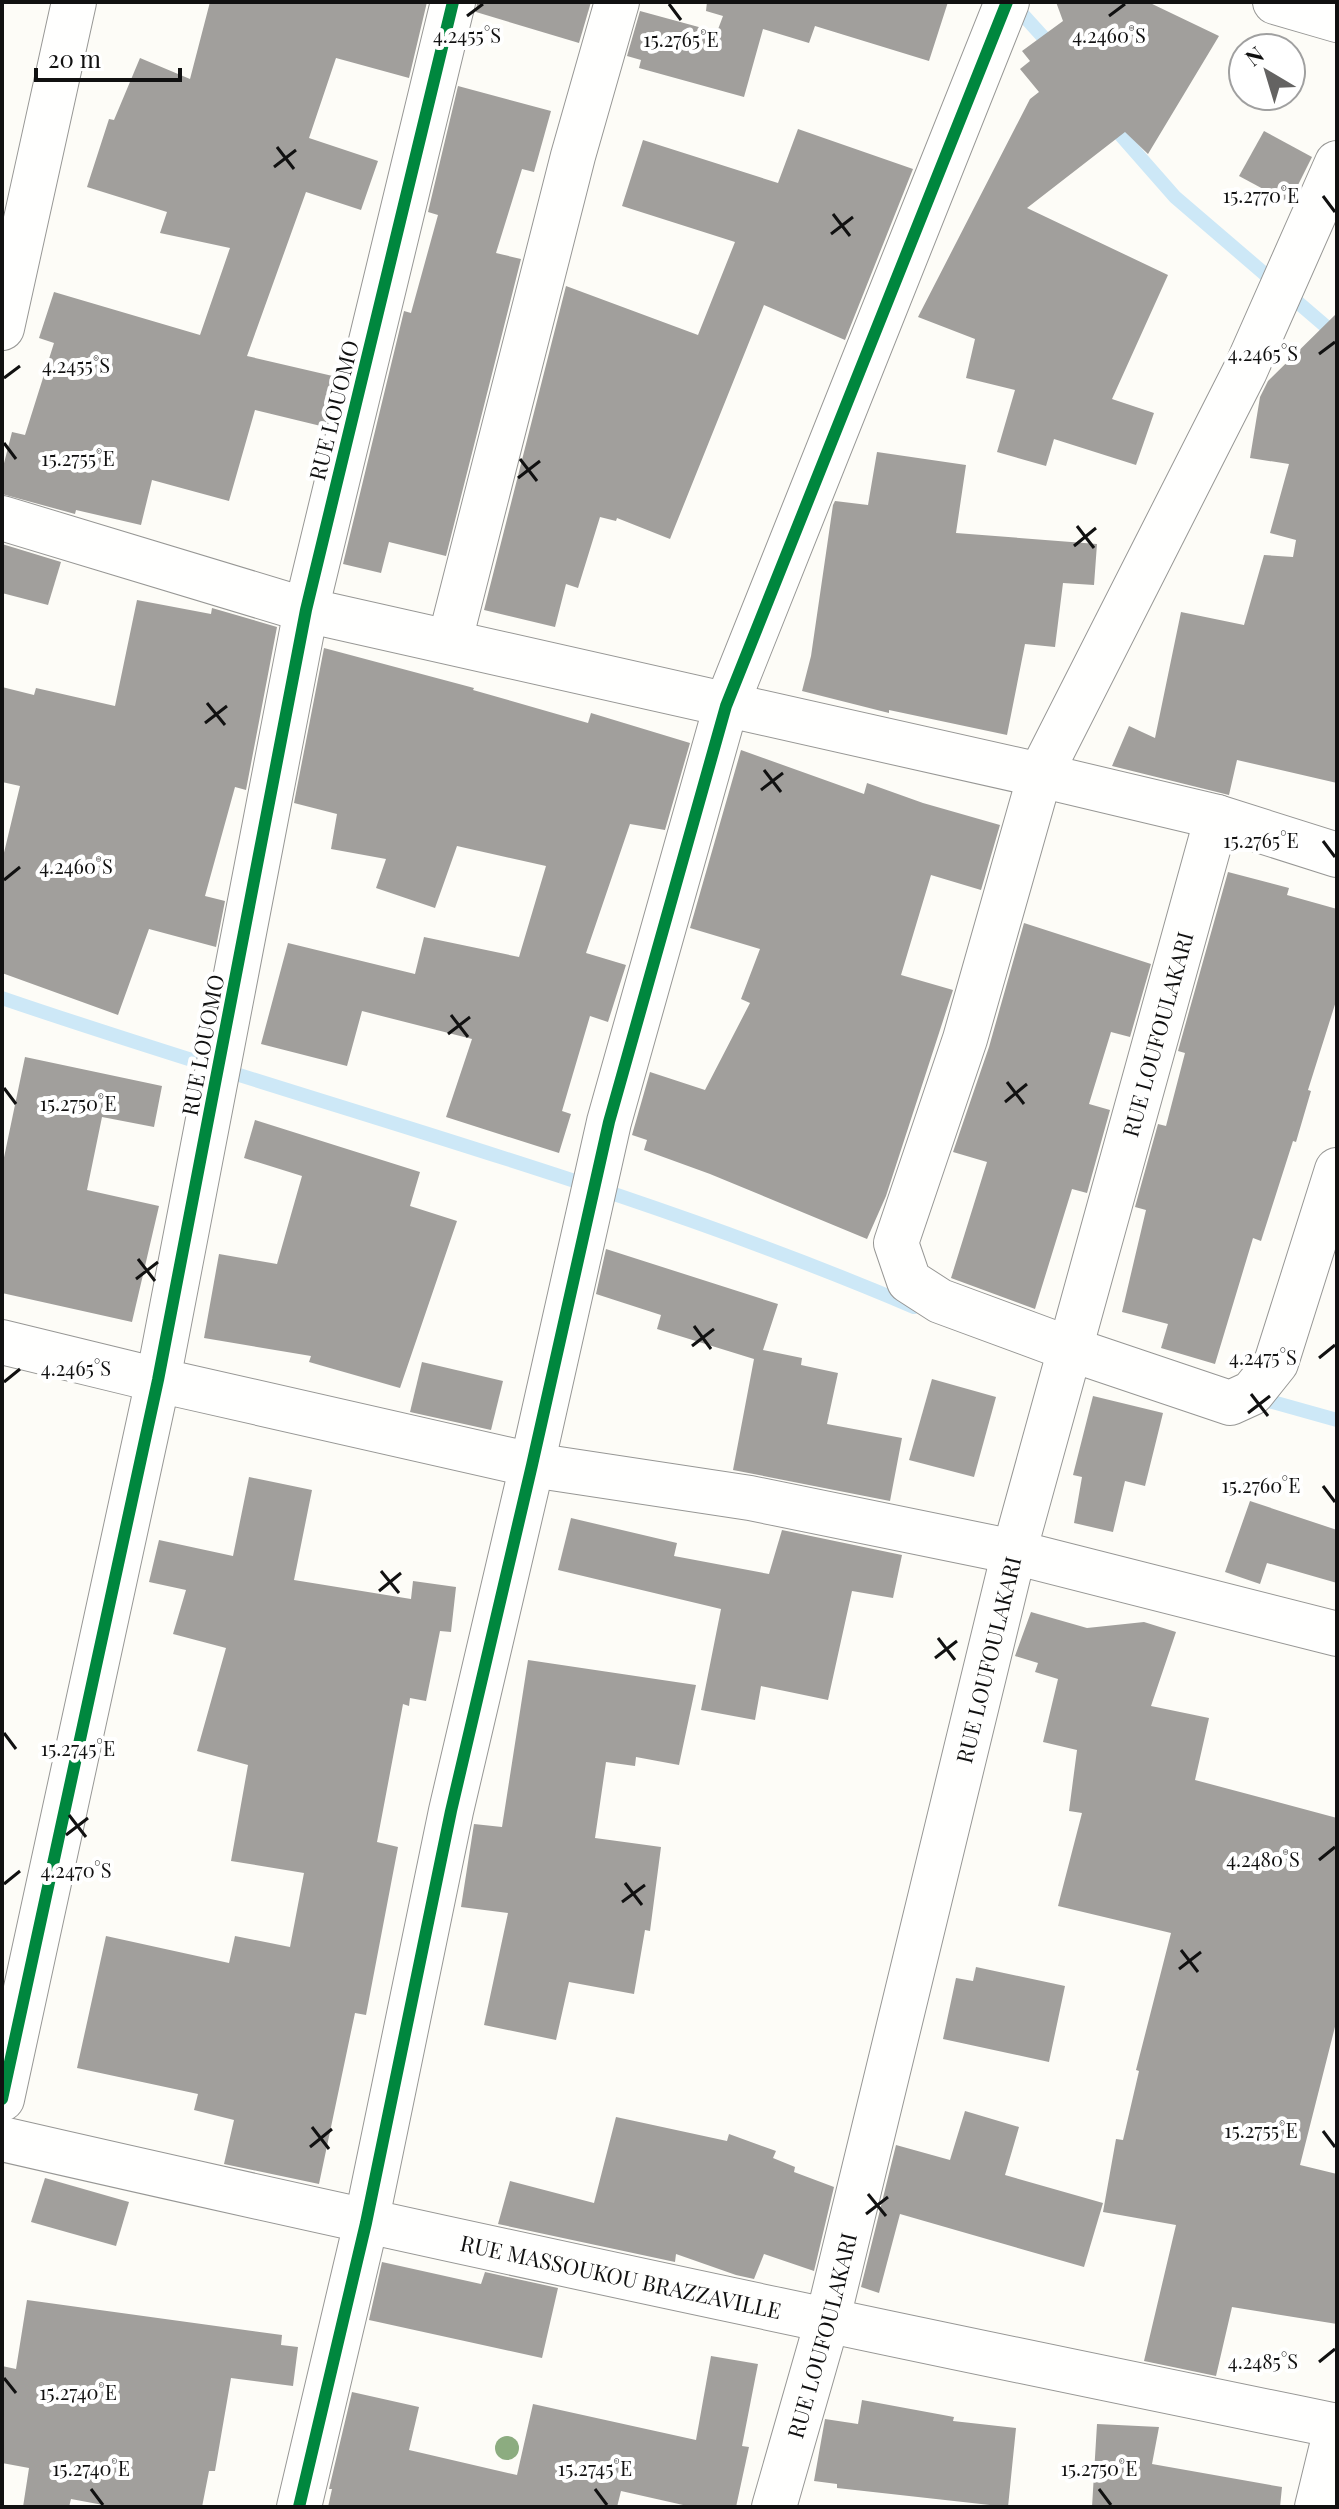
<svg xmlns="http://www.w3.org/2000/svg" width="1339" height="2509" viewBox="0 0 1339 2509" font-family="'Playfair Display',serif">
  <style>
    .lines { fill: none; stroke-linecap: round; stroke-linejoin: round }
    .stream { stroke: #cde8f7; stroke-width: 14 }
    .building { fill: #a19f9c }
    .minor-casing { stroke: #979795; stroke-width: 46 }
    .minor { stroke: #fffffe; stroke-width: 44 }
    .cycleway-casing { stroke: #fff; stroke-width: 17 }
    .cycleway { stroke: #00873e; stroke-width: 12 }
    .tree { fill: #8cac80 }
    .ticks { fill: none; stroke: #111; stroke-width: 3 }
    .labels { text-anchor: middle; dominant-baseline: central; stroke-width: 8; stroke-linejoin: round; paint-order: stroke }
    .street-label { font-size: 22px; fill: #111; stroke: #fff }
    .ticks-label { font-size: 20px; text-anchor: middle; fill: #111; stroke: #fff; stroke-width: 8; stroke-linejoin: round; paint-order: stroke }
  </style>
  <rect width="100%" height="100%" fill="#fdfcf7"/>
  <g class="lines">
    <!-- stream -->
    <g class="stream">
      <polyline points="1014,5 1054,49"/>
      <polyline points="1110,123 1175,197 1337,336"/>
      <path d="M2,998c303,104 617,183 912,309"/>
      <polyline points="1258,1398 1337,1420"/>
    </g>
  </g>
  <!-- building -->
  <g class="building">
    <polygon points="210,2 427,2 409,78 336,58 309,138 378,161 361,210 306,192 247,356 337,377 325,427 255,410 229,501 152,480 141,525 76,510 75,514 2,494 2,471 12,432 25,435 54,343 39,338 54,292 200,335 230,248 160,233 167,212 87,187 109,119 114,120 140,58 190,79"/>
    <polygon points="477,2 591,2 579,43 476,12"/>
    <polygon points="707,2 948,2 929,61 815,26 809,43 763,29 744,97 639,68 641,60 627,56 640,11 717,32 723,16 706,11"/>
    <polygon points="1056,2 1148,2 1219,36 1148,154 1125,132 1027,208 1168,275 1112,399 1154,413 1136,465 1054,439 1046,466 997,452 1015,390 966,378 975,339 918,317 1030,99 1039,92 1020,69 1030,61 1022,51 1063,21"/>
    <polygon points="458,86 551,111 534,172 522,169 496,253 521,259 446,556 389,542 381,573 343,564 404,311 411,313 438,215 428,212"/>
    <polygon points="798,129 913,169 845,340 764,305 670,539 617,518 616,521 600,517 578,588 566,584 555,627 484,610 566,286 698,335 735,242 622,206 643,140 778,183"/>
    <polygon points="1264,131 1312,157 1289,203 1239,176"/>
    <polygon points="1337,313 1337,783 1237,760 1229,795 1112,766 1129,726 1155,738 1181,612 1244,625 1264,555 1293,557 1296,540 1270,533 1289,464 1250,458 1260,397 1268,381"/>
    <polygon points="877,452 966,465 956,533 1097,544 1094,585 1063,583 1055,647 1025,644 1007,735 889,710 889,713 802,691 811,656 833,505 835,501 868,505"/>
    <polygon points="2,544 61,562 48,605 2,593"/>
    <polygon points="137,600 211,614 212,608 277,627 246,790 235,787 205,896 225,901 216,947 149,929 118,1015 2,973 2,861 20,786 2,782 2,687 34,695 36,688 115,706"/>
    <polygon points="324,648 474,688 473,690 588,723 591,713 690,743 665,830 630,824 586,953 626,965 608,1022 590,1016 562,1111 571,1114 559,1153 446,1117 472,1039 362,1011 347,1066 261,1044 288,943 415,974 424,937 519,957 546,866 457,846 435,908 376,888 386,859 331,849 337,814 294,803"/>
    <polygon points="741,750 864,794 867,783 923,803 1000,825 981,890 931,875 901,975 953,990 886,1196 867,1239 710,1174 644,1150 647,1140 632,1135 650,1072 705,1090 750,1003 741,999 760,949 690,928"/>
    <polygon points="1228,872 1289,888 1287,895 1337,909 1337,998 1308,1090 1311,1091 1296,1142 1293,1141 1261,1241 1253,1238 1215,1364 1161,1348 1168,1324 1122,1312 1146,1210 1135,1207 1158,1124 1166,1126 1185,1053 1178,1051"/>
    <polygon points="1024,923 1151,964 1130,1037 1111,1032 1089,1104 1110,1110 1087,1193 1072,1189 1035,1309 951,1278 987,1162 953,1152 989,1047"/>
    <polygon points="25,1057 162,1086 154,1127 102,1117 87,1190 159,1206 132,1322 2,1293 2,1167"/>
    <polygon points="255,1120 420,1172 410,1206 457,1221 400,1388 309,1362 311,1356 204,1338 219,1254 277,1264 302,1176 244,1158"/>
    <polygon points="606,1249 778,1304 763,1350 802,1358 801,1365 838,1373 827,1424 902,1438 890,1501 733,1470 754,1359 657,1329 661,1315 596,1294"/>
    <polygon points="422,1362 503,1381 491,1430 410,1412"/>
    <polygon points="932,1379 996,1397 974,1477 909,1460"/>
    <polygon points="1093,1396 1163,1413 1145,1486 1125,1481 1113,1532 1074,1523 1082,1477 1073,1475"/>
    <polygon points="249,1477 312,1490 294,1580 411,1599 413,1581 456,1587 451,1632 440,1631 426,1701 410,1698 409,1706 403,1704 377,1842 398,1847 366,2015 355,2013 319,2184 224,2164 234,2120 194,2110 198,2094 77,2068 106,1936 229,1963 235,1936 290,1947 304,1873 231,1861 248,1765 197,1751 226,1648 173,1634 186,1590 149,1582 159,1540 233,1556"/>
    <polygon points="1250,1501 1337,1530 1337,1583 1267,1563 1260,1584 1225,1572"/>
    <polygon points="571,1518 677,1543 674,1556 769,1574 782,1530 902,1555 893,1598 852,1591 828,1700 761,1686 755,1720 701,1710 721,1609 558,1570"/>
    <polygon points="1031,1612 1087,1628 1144,1622 1176,1632 1151,1706 1209,1718 1195,1780 1337,1818 1337,2019 1300,2165 1337,2174 1337,2324 1232,2307 1216,2376 1144,2361 1176,2225 1103,2212 1116,2139 1123,2140 1139,2071 1136,2070 1171,1933 1058,1906 1082,1813 1069,1811 1077,1750 1043,1742 1058,1679 1035,1672 1038,1663 1015,1656"/>
    <polygon points="528,1660 696,1685 679,1765 636,1757 635,1766 606,1762 595,1838 661,1847 650,1931 645,1930 634,1994 569,1982 556,2040 484,2025 508,1913 461,1907 474,1824 502,1827"/>
    <polygon points="976,1967 1065,1986 1049,2062 943,2039 956,1978 973,1981"/>
    <polygon points="965,2111 1019,2127 1005,2175 1103,2203 1084,2267 900,2214 879,2293 861,2287 896,2145 950,2160"/>
    <polygon points="616,2117 727,2141 729,2134 776,2151 773,2158 795,2167 794,2172 834,2187 814,2271 764,2254 754,2279 736,2275 676,2254 675,2262 498,2224 510,2181 594,2203"/>
    <polygon points="45,2178 129,2202 116,2246 31,2222"/>
    <polygon points="382,2262 481,2284 485,2272 558,2288 542,2358 369,2320"/>
    <polygon points="27,2300 282,2335 281,2345 298,2347 293,2386 231,2378 215,2471 209,2471 202,2507 114,2507 71,2499 69,2507 23,2507 29,2468 2,2463 2,2366 16,2369"/>
    <polygon points="711,2356 758,2364 742,2446 749,2447 736,2507 692,2507 621,2491 617,2507 328,2507 332,2489 329,2489 352,2392 419,2407 409,2450 517,2475 533,2404 696,2440"/>
    <polygon points="862,2400 954,2417 953,2421 1016,2428 1008,2507 837,2488 837,2484 814,2481 825,2419 858,2424"/>
    <polygon points="1097,2424 1159,2427 1152,2464 1282,2487 1280,2507 1092,2507"/>
  </g>
  <g class="lines">
    <!-- minor casing -->
    <g class="minor-casing">
      <g id="minor">
        <polyline points="1275,2 1337,20"/>
        <polyline points="1337,163 1245,371 1040,775 965,1039 896,1243 909,1281 940,1301 1070,1349 1230,1403 1252,1393 1276,1363 1337,1170"/>
        <polyline points="2,328 74,2"/>
        <polyline points="2,518 306,610 1040,775 1217,817 1337,855"/>
        <polyline points="450,640 573,156 617,2"/>
        <polyline points="2,1342 158,1380 532,1465 750,1498 1014,1552 1337,1634"/>
        <polyline points="2,2099 158,1380 306,610 453,2"/>
        <path id="s1" d="M2,2139c444,102 889,196 1335,287"/>
        <polyline points="299,2507 366,2223 451,1811 532,1465 609,1122 726,706 1007,2"/>
        <path id="s2" d="M774,2507l53,-185 187,-770 203,-735"/>
        <polyline points="1317,2507 1337,2425"/>
      </g>
    </g>
    <!-- minor -->
    <use href="#minor" class="minor"/>
    <!-- cycleway casing -->
    <g class="cycleway-casing">
      <g id="cycleway">
        <polyline points="2,2099 158,1380 306,610 453,2"/>
        <polyline points="299,2507 366,2223 451,1811 532,1465 609,1122 726,706 1007,2"/>
      </g>
    </g>
    <!-- cycleway -->
    <use href="#cycleway" class="cycleway"/>
  </g>
  <!-- trees -->
  <circle class="tree" cx="507" cy="2448" r="12"/>
  <!-- ticks -->
  <path class="ticks" d="M669,4l12,16M467,16l16,-12M1109,16l16,-12M277,147l17,22M274,167l22,-17M1323,196l12,16M833,214l17,22M831,234l22,-17M1319,354l16,-12M4,378l16,-12M4,443l12,16M520,459l17,22M518,478l22,-17M1077,526l17,22M1074,546l22,-18M207,703l18,22M205,723l22,-17M764,770l17,22M761,790l22,-17M1323,841l12,16M4,880l16,-13M451,1015l17,22M448,1034l22,-17M1007,1082l17,22M4,1088l12,16M1005,1102l22,-18M138,1259l17,22M136,1279l22,-17M694,1326l17,23M692,1346l22,-17M1319,1358l16,-13M4,1382l16,-13M1251,1394l17,22M1248,1413l22,-17M1323,1486l12,16M381,1571l18,22M379,1591l22,-18M938,1638l17,22M935,1658l22,-17M4,1733l12,16M69,1815l17,22M66,1835l22,-17M1319,1860l16,-13M625,1883l17,22M4,1884l16,-13M622,1902l23,-17M1181,1950l17,22M1179,1969l22,-17M312,2127l17,22M1323,2131l12,16M310,2147l22,-18M868,2194l18,22M866,2214l22,-17M1319,2362l16,-13M4,2378l12,15M91,2489l12,16M595,2489l12,16M1099,2489l12,16"/>
  <g class="labels">
    <!-- street labels -->
    <g class="street-label">
      <text transform="translate(333 410) rotate(-76)">RUE LOUOMO</text>
      <text stroke="none"><textPath href="#s2" startOffset="1522">RUE LOUFOULAKARI</textPath></text>
      <text transform="translate(202 1045) rotate(-79)">RUE LOUOMO</text>
      <text stroke="none"><textPath href="#s2" startOffset="874">RUE LOUFOULAKARI</textPath></text>
      <text stroke="none"><textPath href="#s1" startOffset="634">RUE MASSOUKOU BRAZZAVILLE</textPath></text>
      <text stroke="none"><textPath href="#s2" startOffset="178">RUE LOUFOULAKARI</textPath></text>
    </g>
  </g>
  <g class="ticks-label">
    <text x="467" y="43">4.2455°S</text>
    <text x="1109" y="43">4.2460°S</text>
    <text x="681" y="47">15.2765°E</text>
    <text x="1261" y="203">15.2770°E</text>
    <text x="1263" y="361">4.2465°S</text>
    <text x="76" y="373">4.2455°S</text>
    <text x="78" y="466">15.2755°E</text>
    <text x="1261" y="848">15.2765°E</text>
    <text x="76" y="874">4.2460°S</text>
    <text x="78" y="1111">15.2750°E</text>
    <text x="1263" y="1365">4.2475°S</text>
    <text x="76" y="1376">4.2465°S</text>
    <text x="1261" y="1493">15.2760°E</text>
    <text x="78" y="1756">15.2745°E</text>
    <text x="1263" y="1867">4.2480°S</text>
    <text x="76" y="1878">4.2470°S</text>
    <text x="1261" y="2138">15.2755°E</text>
    <text x="1263" y="2369">4.2485°S</text>
    <text x="78" y="2400">15.2740°E</text>
    <text x="91" y="2476">15.2740°E</text>
    <text x="595" y="2476">15.2745°E</text>
    <text x="1099" y="2476">15.2750°E</text>
  </g>
  <!-- border -->
  <rect width="1339" height="2509" fill="none" stroke="#111111" stroke-width="8"/>
  <!-- north arrow -->
  <g transform="translate(1267 72) rotate(322)"><circle r="38" fill="#ffffff" stroke="#a0a0a0" stroke-width="2"/>
  <path d="M0-6L14 30L0 20L-14 30Z" fill="#646362"/>
  <text y="-12" font-size="22" font-weight="bold" text-anchor="middle" fill="#111111">N</text>
  </g>
  <!-- scale -->
  <path d="M36 68v12h144v-12" fill="none" stroke="#111111" stroke-width="4"/>
  <text x="48" y="68" font-size="24" fill="#111111" stroke="#ffffff" stroke-width="6" paint-order="stroke">20 m</text>
</svg>
